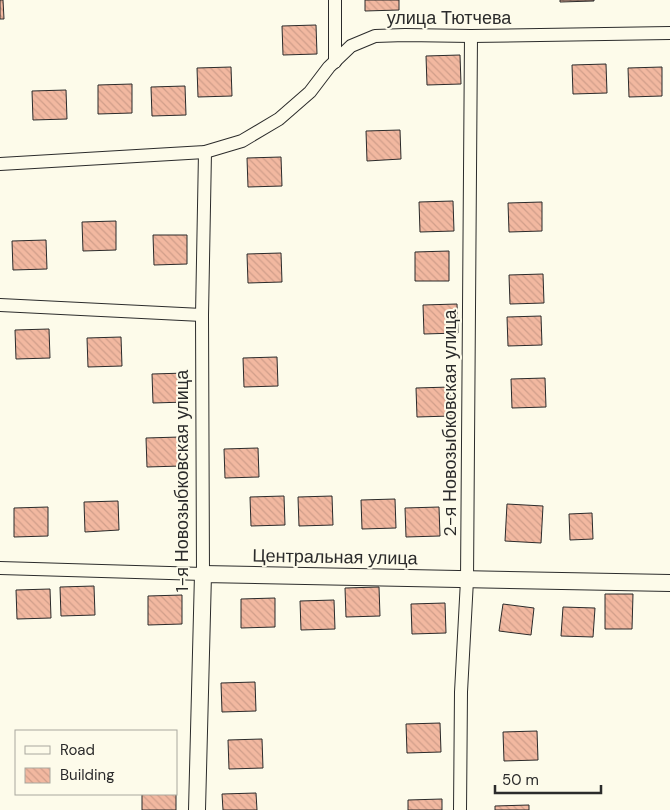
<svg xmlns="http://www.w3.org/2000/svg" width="670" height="810" viewBox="0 0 670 810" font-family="'DM Sans',sans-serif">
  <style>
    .building { fill: url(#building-back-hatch); stroke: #2b2b2b }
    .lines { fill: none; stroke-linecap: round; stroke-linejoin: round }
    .minor-casing { stroke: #2b2b2b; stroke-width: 14 }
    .tertiary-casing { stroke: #2b2b2b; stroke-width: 18 }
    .minor { stroke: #fdfbea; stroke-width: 12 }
    .tertiary { stroke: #fdfbea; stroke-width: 16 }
    .labels { text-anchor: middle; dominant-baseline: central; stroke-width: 4; stroke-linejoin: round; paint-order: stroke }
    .street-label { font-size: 18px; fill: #2b2b2b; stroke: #fdfbea }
  </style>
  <defs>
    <pattern id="building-back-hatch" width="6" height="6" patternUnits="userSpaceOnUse" patternTransform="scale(1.25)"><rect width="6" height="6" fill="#f2b8a0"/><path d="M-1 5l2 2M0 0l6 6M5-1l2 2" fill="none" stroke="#d09e8a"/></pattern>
  </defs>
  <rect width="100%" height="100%" fill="#fdfbea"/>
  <!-- building -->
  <g class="building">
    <polygon points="0,0 3,0 4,19 0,19"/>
    <polygon points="365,0 399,0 399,10 365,11"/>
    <polygon points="560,0 594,0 594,1 560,2"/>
    <polygon points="316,25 317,54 283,55 282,26"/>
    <polygon points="460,55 461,84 427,85 426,56"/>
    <polygon points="606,64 607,93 573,94 572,65"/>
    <polygon points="231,67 232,96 198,97 197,68"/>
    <polygon points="662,67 662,96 629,97 628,68"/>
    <polygon points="132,84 132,113 98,114 98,85"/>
    <polygon points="185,86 186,115 152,116 151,87"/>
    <polygon points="66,90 67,119 33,120 32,91"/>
    <polygon points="400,130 401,159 367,161 366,131"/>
    <polygon points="281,157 282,186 248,187 247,158"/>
    <polygon points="453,201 454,231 420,232 419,202"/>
    <polygon points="542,202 542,231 509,232 508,203"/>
    <polygon points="116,221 116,250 83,251 82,222"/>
    <polygon points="153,235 187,235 187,264 154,265"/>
    <polygon points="46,240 47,269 13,270 12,241"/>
    <polygon points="449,251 449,281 415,281 415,252"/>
    <polygon points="281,253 282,282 248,283 247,254"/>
    <polygon points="543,274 544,303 510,304 509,275"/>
    <polygon points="457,304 458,333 424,334 423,305"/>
    <polygon points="541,316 542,345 508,346 507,317"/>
    <polygon points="49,329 50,358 16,359 15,330"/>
    <polygon points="121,337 122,366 88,367 87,338"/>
    <polygon points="277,357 278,386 244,387 243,358"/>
    <polygon points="186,373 186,402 153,403 152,374"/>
    <polygon points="545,378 546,407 512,408 511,379"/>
    <polygon points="450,387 451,416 417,417 416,388"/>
    <polygon points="180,437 181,466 147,467 146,438"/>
    <polygon points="258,448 259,477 225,478 224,449"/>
    <polygon points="284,496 285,525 251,526 250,497"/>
    <polygon points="332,496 333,525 299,526 298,497"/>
    <polygon points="395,499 396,528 362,529 361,500"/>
    <polygon points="118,501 119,530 85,532 84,502"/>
    <polygon points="507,504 543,506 541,543 505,541"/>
    <polygon points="48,507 48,536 14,537 14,508"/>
    <polygon points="439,507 440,536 406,537 405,508"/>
    <polygon points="592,513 593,539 570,540 569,514"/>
    <polygon points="94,586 95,615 61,616 60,587"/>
    <polygon points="379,587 380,616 346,617 345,588"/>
    <polygon points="50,589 51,618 17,619 16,590"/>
    <polygon points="605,594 633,594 632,629 605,629"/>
    <polygon points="182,595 182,624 148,625 148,596"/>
    <polygon points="275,598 275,627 241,628 241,599"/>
    <polygon points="334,600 335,629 301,630 300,601"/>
    <polygon points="445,603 446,633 412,634 411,604"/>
    <polygon points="503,604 534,608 531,635 499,631"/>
    <polygon points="563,607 595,608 593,637 561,636"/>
    <polygon points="255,682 256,711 222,712 221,683"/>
    <polygon points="440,723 441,752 407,753 406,724"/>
    <polygon points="537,731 538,760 504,761 503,732"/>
    <polygon points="262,739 263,768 229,769 228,740"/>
    <polygon points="256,793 257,810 223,810 222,794"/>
    <rect x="142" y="794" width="34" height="16"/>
    <polygon points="442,799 442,810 408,810 408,800"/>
    <polygon points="529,805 529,810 495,810 495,806"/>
  </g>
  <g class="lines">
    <!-- minor casing -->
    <g class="minor-casing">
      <g id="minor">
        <polyline points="335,62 335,0"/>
        <polyline points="0,164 205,152 242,141 279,119 310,92 329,67 351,46 375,36 405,35 471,36 670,33"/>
        <polyline points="0,305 202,315"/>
        <polyline points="0,568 203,574 202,315 205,152"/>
        <polyline points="460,810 461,692 467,580 471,36"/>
      </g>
    </g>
    <!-- tertiary casing -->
    <g class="tertiary-casing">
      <polyline id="tertiary" points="197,810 203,574 670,583"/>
    </g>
    <!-- minor -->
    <use href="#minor" class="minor"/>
    <!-- tertiary -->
    <use href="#tertiary" class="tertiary"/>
  </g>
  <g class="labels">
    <!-- street labels -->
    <g class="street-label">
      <text x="449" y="18">улица Тютчева</text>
      <text transform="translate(450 423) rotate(-90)">2-я Новозыбковская улица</text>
      <text transform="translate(182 481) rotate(-90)">1-я Новозыбковская улица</text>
      <text transform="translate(335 557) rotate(1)">Центральная улица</text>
    </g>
  </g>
  <!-- legend -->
  <rect x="15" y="730" width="162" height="65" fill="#fdfbea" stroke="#a9a89e"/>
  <rect x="25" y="746" width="25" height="8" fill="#fdfbea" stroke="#a9a89e"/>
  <text x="60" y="755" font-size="15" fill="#2b2b2b">Road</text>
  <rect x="25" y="768" width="25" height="15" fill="url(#building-back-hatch)" stroke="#a9a89e"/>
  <text x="60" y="780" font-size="15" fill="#2b2b2b">Building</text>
  <!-- scale -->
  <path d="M495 785v8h106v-8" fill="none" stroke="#2b2b2b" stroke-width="2.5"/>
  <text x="502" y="785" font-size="15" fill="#2b2b2b" stroke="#fdfbea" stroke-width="4" paint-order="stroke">50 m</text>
</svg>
